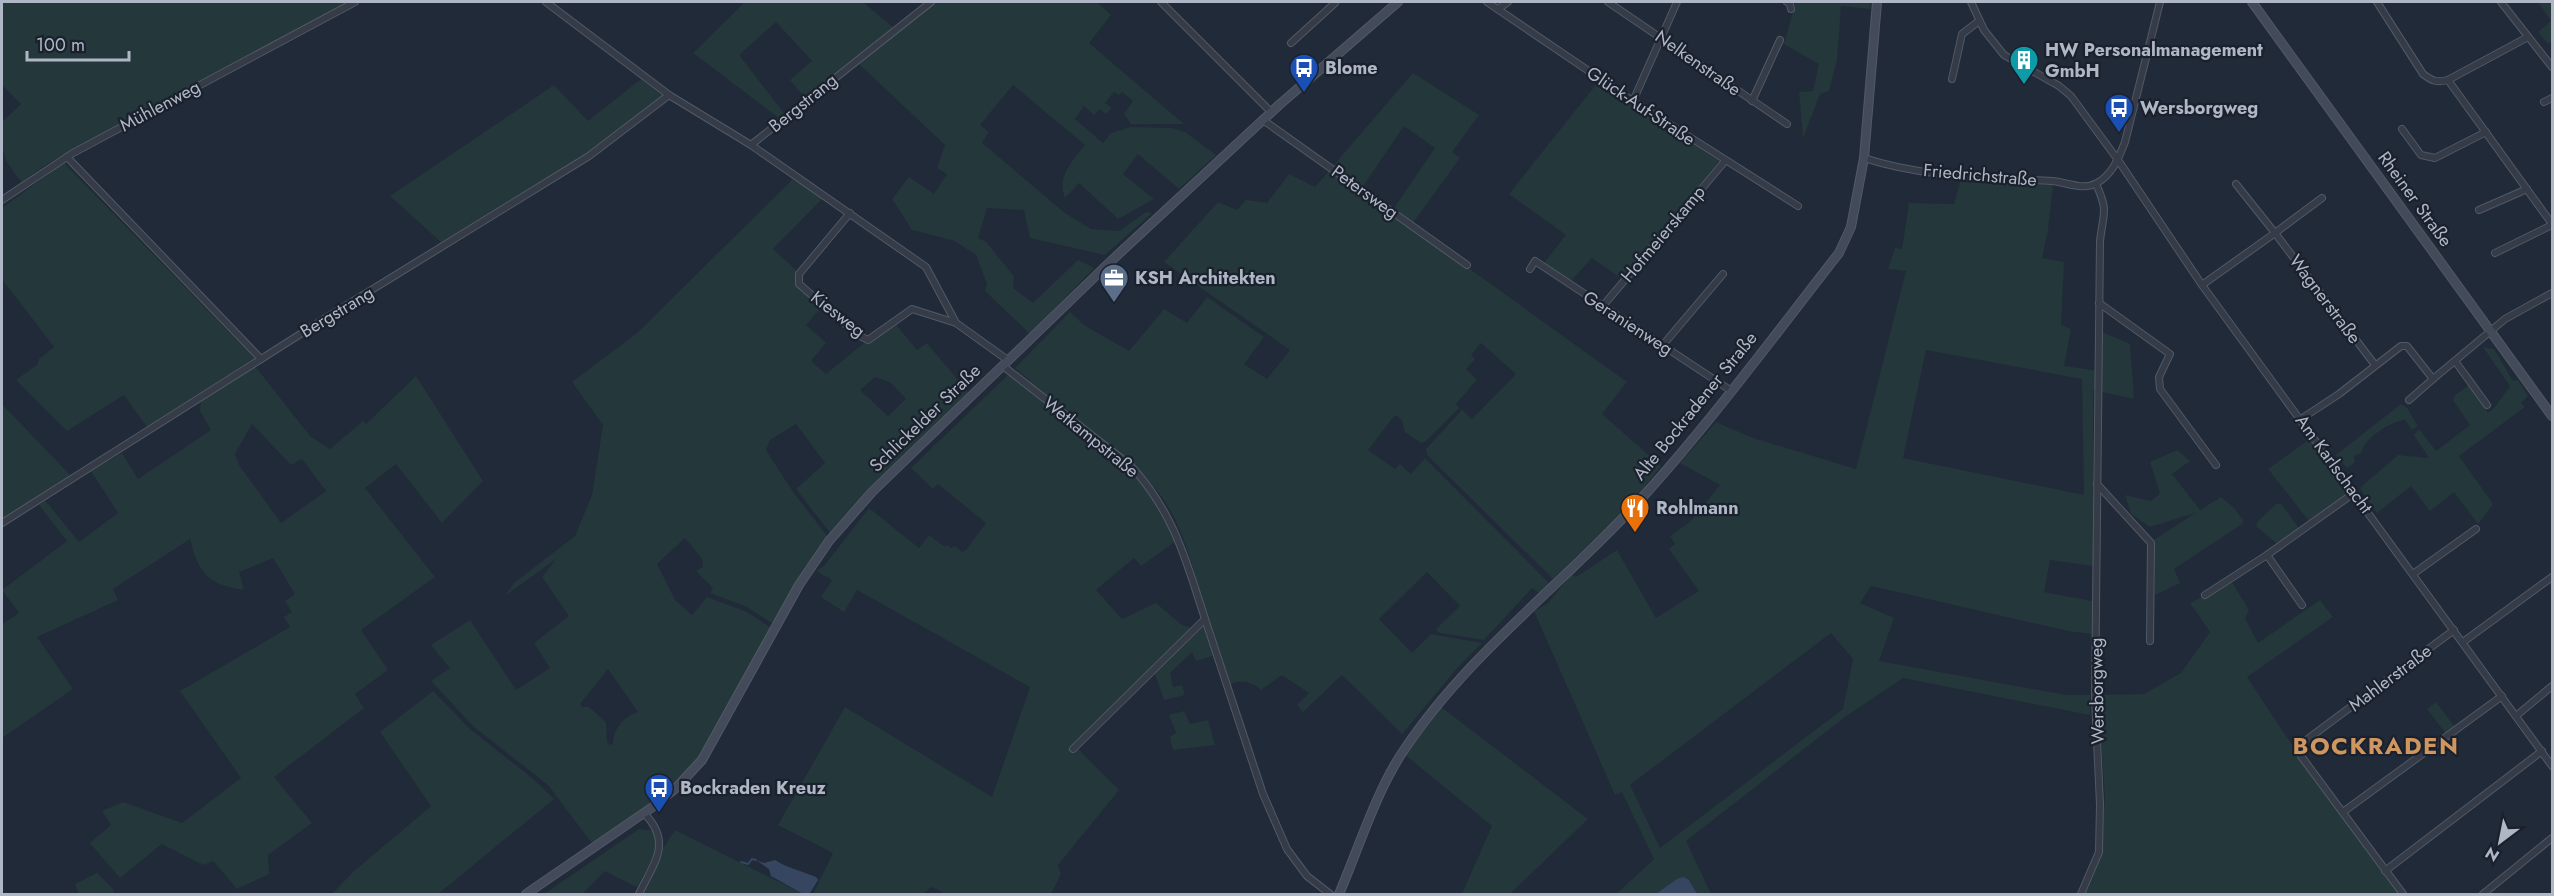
<svg xmlns="http://www.w3.org/2000/svg" width="2554" height="896" viewBox="0 0 2554 896" font-family="Jost,sans-serif">
  <style>
    .green { fill: #24373a; fill-rule: evenodd }
    .water { fill: #374660 }
    .lines { fill: none; stroke-linecap: round; stroke-linejoin: round }
    .stream { stroke: #374660; stroke-width: 2 }
    .street-casing { stroke: #525966; stroke-width: 8 }
    .secondary-casing { stroke: #525966; stroke-width: 10 }
    .street { stroke: #353c48; stroke-width: 6 }
    .secondary { stroke: #434b5b; stroke-width: 8 }
    .labels { text-anchor: middle; dominant-baseline: central; stroke-width: 4.5; stroke-linejoin: round; paint-order: stroke }
    .poi-label { font-size: 18px; font-weight: bold; fill: #afb6c5; stroke: #1a212d; text-anchor: start }
    .street-label { font-size: 18px; fill: #afb6c5; stroke: #1a212d }
    .district-label { font-size: 24px; font-weight: bold; letter-spacing: 1.5px; fill: #cf975f; stroke: #1a212d }
  </style>
  <rect width="100%" height="100%" fill="#212a38"/>
  <!-- green -->
  <g class="green">
    <path d="M2,2h346l-301,162 -25,18c-21,-25 -20,-29 -20,-60l19,-18 -19,-19z"/>
    <polygon points="745,2 863,2 894,28 805,98 790,80 812,61 776,22 739,55 784,113 779,118 693,53"/>
    <path d="M936,2h161l14,13 -22,28 95,81h-53l-7,-10 9,-13 -11,-9 -3,3 -5,-3 -9,11 7,5 -6,6 -6,-5 -6,6 -10,-9 -9,13 28,24 8,-10 19,-6 42,1 13,4 31,23 -37,34 -41,-35 -15,20 31,25 -36,20 -39,-36 -14,15c-9,-21 8,-38 20,-53l-72,-60 -33,40 9,7 -7,11 83,70 26,16 28,2 27,-19 6,1 -47,42 -75,-17 -6,-28 -37,-2 -9,30 8,4 28,34 -1,12 20,15 45,-43 16,8 -64,66 -45,-43 2,-7 -11,-29 -21,-14 -43,-11 -20,-31 17,-22 25,17 13,-20 -10,-6 8,-23 -86,-81z"/>
    <polygon points="1796,2 1871,2 1870,9 1841,6 1837,60 1829,91 1820,94 1803,138 1799,92 1813,91 1819,64 1784,44"/>
    <polygon points="2538,2 2552,2 2552,41 2548,44 2538,32 2551,21"/>
    <polygon points="1413,73 1479,115 1452,152 1460,158 1412,224 1394,208 1435,148 1404,126 1363,186 1334,165"/>
    <polygon points="641,79 663,96 585,154 442,243 390,196 554,85 588,121"/>
    <polygon points="1598,82 1719,161 1622,279 1592,258 1571,281 1544,263 1566,235 1509,194"/>
    <polygon points="64,163 255,359 147,427 124,395 67,431 16,380 37,365 39,359 54,347 2,279 2,208"/>
    <path d="M1331,169l296,213 -25,32 59,52 -29,37 -79,76 -126,-124 -1,-6 36,-39 10,9 44,-45 -35,-31 -10,12 4,4 -9,10 11,11 -21,24 3,4 -33,33 -5,2 -16,-11 -3,-12 -7,-5 -27,35 27,19 5,-5 11,10 14,-16 124,125 -10,10 -7,-5 -48,52 -44,-7 -4,-4 24,-23 -33,-34 -48,47 33,34 19,-19 51,9 -23,23 -57,68 -60,-59 -39,37 -6,-7 12,-12 -27,-18 -21,15c-11,-9 -19,-11 -32,-5l-10,-31 -23,7 -4,-9 -22,21 3,14 9,-2 3,10 -21,5 -10,-29 46,-45 8,-2c-12,-42 -22,-97 -50,-132 -35,-43 -86,-75 -129,-108l1,-3 -15,-13 55,-56 14,13 45,26 35,-42 23,14 20,-26 57,40 -20,27 23,15 23,-29 -126,-88 54,-60 19,8 9,-10 21,3 22,-29 26,13z"/>
    <path d="M794,178l29,20 -50,51 24,22 -2,3 1,11 25,23 -15,17 20,18 -15,18 15,13 39,-32 30,-19 22,27 10,-7 41,49 -98,96 -39,46 -35,-45 29,-26 -29,-39 -26,16 -4,10 27,42 35,45 -55,87 -26,-17 -37,-14 3,-5 -17,-17 7,-4 -1,-8 -17,-21 -28,26 18,36 17,15 15,-18 40,15 24,16 -71,130 -27,29 -80,58 -45,-60 -74,-58 -43,-46 19,-13 -19,-23 39,-25 46,70 34,-22 -16,-25 35,-27 -27,-39 14,-18 -51,37 9,-13 61,-47 17,-41 11,-70 -31,-43 64,-48zM875,377l16,6 15,16 -18,17 -28,-26zM608,669l30,43c-14,4 -25,17 -25,32l-3,1 -3,-3 -1,-20 -17,-15h-7l-2,-3z"/>
    <path d="M1960,182l93,3 -5,45 -6,28 22,4 -3,63 10,4 -7,37 29,4 8,-1 1,-37 28,12 4,55 -41,-9v176l-43,-6 -6,32 48,9v33l-24,-3 -197,-45 -11,17 34,15 -15,43 187,34h24v20l-187,-37 -58,39 -159,124 25,53h-14l-8,-14 -33,14h-40l38,-35 -32,-67 -7,3 -81,-184 13,-7 25,-30 4,3 41,-27 39,68 43,-27 -30,-42 6,-5 -5,-8 20,-14 30,-37 -40,-22 36,-41 37,16 103,31 50,-198 -18,-2 7,-21 7,1 7,-46 45,1zM1926,350l156,29 2,116 -181,-37zM1831,633l22,26 -10,50 -183,139 -30,-63z"/>
    <polygon points="2483,347 2494,349 2513,381 2518,380 2528,396 2521,403 2525,407 2459,456 2493,504 2478,524 2454,492 2430,511 2411,486 2377,513 2360,488 2398,455 2429,458 2414,435 2419,429 2436,451 2470,425 2453,400 2455,395 2469,385 2488,413 2495,407 2510,386"/>
    <path d="M255,366l55,70 20,13 33,-28 3,3 50,-48 67,105 -41,42 -46,-59 -31,24 70,89 -74,53 27,40 -33,24 9,14 -90,69 38,46 -44,32 1,19 -32,15 -24,-28 -10,4 -41,-21 -42,34 -30,-35 21,-18 -9,-14 21,-9 59,21 59,-45 -61,-87 110,-64 -6,-10 8,-5 -7,-11 10,-7 -22,-36 -34,14 5,18c-37,-6 -45,-16 -54,-51l-77,50 5,11 -81,37 36,52 -71,49v-114l17,-11 -17,-23 65,-49 -28,-36 6,-5 34,42 39,-29 -27,-42 31,-18 16,26 73,-49 -11,-19 1,-10zM252,424l39,41 11,-6 24,32 -45,32 -42,-58 -4,-11z"/>
    <polygon points="1009,374 1129,467 1162,509 1175,542 1141,566 1134,558 1096,590 1122,619 1156,603 1182,625 1192,628 1074,745 1119,790 1058,865 1061,874 1051,894 946,894 932,887 922,894 813,894 833,853 778,825 845,707 992,797 1030,687 857,590 844,612 821,597 832,580 816,571 824,566 869,508 919,548 929,535 945,547 947,545 951,548 955,546 962,552 966,550 986,523 938,484 933,489 911,468"/>
    <polygon points="2,404 71,476 2,520"/>
    <path d="M2401,404l6,4 11,18 -6,4 -7,-10c-16,2 -40,18 -44,33l-7,3 1,6 -8,6 -11,-13z"/>
    <polygon points="2311,438 2349,492 2309,521 2268,469"/>
    <polygon points="2177,450 2190,461 2172,474 2200,510 2221,497 2235,509 2243,520 2242,524 2174,569 2180,583 2155,595 2154,540 2195,513 2150,527 2131,514 2125,495 2151,501 2160,494 2150,462"/>
    <polygon points="2277,503 2282,505 2299,528 2276,543 2256,526 2258,521"/>
    <polygon points="2232,582 2249,610 2245,618 2258,643 2320,600 2333,617 2247,677 2300,757 2383,874 2401,894 2083,894 2100,853 2105,799 2098,695 2144,694 2181,673 2210,632 2190,603"/>
    <polygon points="433,691 470,729 531,777 554,799 438,894 332,894 353,872 431,806 380,732"/>
    <polygon points="2436,702 2455,727 2446,734 2427,709"/>
    <polygon points="1441,707 1588,819 1510,894 1462,894 1492,826 1404,754"/>
    <polygon points="1184,711 1190,724 1208,720 1215,745 1173,750 1170,737 1176,733 1169,715"/>
    <polygon points="639,829 655,831 658,849 637,887 605,871 582,894 544,894"/>
    <polygon points="675,830 803,894 641,894 662,850"/>
    <polygon points="97,873 113,889 114,894 79,894 75,884"/>
  </g>
  <!-- water -->
  <g class="water">
    <path d="M756,860l8,3 11,-3c12,8 27,11 41,17l2,3 -8,13 -7,1 -32,-18 -2,-7z"/>
    <polygon points="1683,877 1689,880 1697,894 1656,894 1677,879"/>
  </g>
  <g class="lines">
    <!-- stream -->
    <polyline class="stream" points="741,862 748,864 752,859 756,860"/>
    <!-- street casing -->
    <g class="street-casing">
      <g id="street">
        <polyline points="546,2 669,95"/>
        <polyline points="1161,2 1271,112"/>
        <polyline points="1487,2 1633,101 1798,206"/>
        <polyline points="1608,2 1787,124"/>
        <polyline points="1787,2 1790,4 1791,9"/>
        <polyline points="1971,2 1984,30 2004,55 2059,86 2071,96 2118,160 2202,285 2552,766"/>
        <path d="M2377,2l46,72c9,7 14,9 25,6l80,-43"/>
        <polyline points="2501,2 2552,67"/>
        <polyline points="1498,9 1508,2"/>
        <polyline points="1291,43 1335,3"/>
        <polyline points="1952,79 1962,34 1979,21"/>
        <polyline points="2448,80 2552,224"/>
        <polyline points="1633,101 1677,2"/>
        <polyline points="1752,101 1780,40"/>
        <polyline points="2544,102 2552,98"/>
        <polyline points="1263,120 1467,265"/>
        <polyline points="2402,129 2421,155 2435,158 2486,132"/>
        <polyline points="751,145 931,2"/>
        <polyline points="67,157 261,359"/>
        <path d="M1864,158c61,20 124,19 188,23 14,1 31,10 45,2 16,-9 22,-26 28,-41l35,-140"/>
        <polyline points="2322,198 2275,233 2375,365"/>
        <polyline points="2,200 73,153 355,2"/>
        <polyline points="2479,210 2527,189"/>
        <polyline points="850,213 799,274 799,284 858,335 868,340 912,309 956,323"/>
        <polyline points="2495,253 2552,225"/>
        <polyline points="1530,269 1535,261 1730,390"/>
        <polyline points="2202,285 2275,233 2236,184"/>
        <polyline points="2099,303 2170,354 2159,377 2160,389 2216,465"/>
        <polyline points="1602,307 1725,161"/>
        <polyline points="1662,346 1723,274"/>
        <polyline points="2455,361 2487,405"/>
        <path d="M1003,366l128,100c43,47 55,94 74,153l-132,130"/>
        <polyline points="2409,400 2433,379"/>
        <polyline points="2301,419 2339,394 2401,346 2407,346 2433,379 2505,319 2552,293"/>
        <polyline points="2097,484 2151,543 2150,641"/>
        <polyline points="2,523 321,321 589,156 669,95 751,145 926,267 956,323 1009,361"/>
        <polyline points="2267,555 2302,605"/>
        <polyline points="2413,574 2476,529"/>
        <polyline points="2205,595 2267,555 2354,493"/>
        <polyline points="1205,619 1263,794 1287,849 1307,876 1330,894"/>
        <polyline points="2463,642 2552,577"/>
        <polyline points="2516,716 2552,686"/>
        <polyline points="2343,812 2502,696"/>
        <polyline points="2385,871 2542,751"/>
        <path d="M639,894c15,-32 34,-51 5,-81"/>
        <path d="M2081,894l18,-42 1,-48 -5,-105 5,-458c3,-28 9,-29 -4,-57"/>
        <polyline points="2403,894 2301,756 2297,747 2454,630"/>
        <polyline points="2483,894 2552,838"/>
      </g>
    </g>
    <!-- secondary casing -->
    <g class="secondary-casing">
      <g id="secondary">
        <polyline points="2252,2 2552,416"/>
        <polyline points="526,894 654,806 676,788 702,760 799,585 829,541 872,492 1110,262 1279,105 1398,2"/>
        <path d="M1339,894c19,-44 38,-105 65,-144 64,-96 159,-166 236,-250 71,-78 134,-164 199,-247l12,-26 13,-69 13,-156"/>
      </g>
    </g>
    <!-- street -->
    <use href="#street" class="street"/>
    <!-- secondary -->
    <use href="#secondary" class="secondary"/>
  </g>
  <!-- icons -->
  <defs>
    <g id="building-pin" transform="scale(1.5)"><path d="M0 17L-7.5 6A9.5 9.5 0 1 1 7.5 6Z" fill="#0f9aa8" stroke="#1a212d"/><path d="M-4-6H4V6H1V3H-1V6H-4ZM-2.5-4.3h1.7v1.8h-1.7ZM.8-4.3h1.7v1.8H.8ZM-2.5-1h1.7V.8h-1.7ZM.8-1h1.7V.8H.8Z" fill="#fff"/></g>
    <g id="bus-pin" transform="scale(1.5)"><path d="M0 17L-7.5 6A9.5 9.5 0 1 1 7.5 6Z" fill="#1a4fb4" stroke="#1a212d"/><path d="M-5-6H5V4H4V6H2V4H-2V6H-4V4H-5ZM-3.5-4V0h7V-4ZM-3.5 1.2v1.5H-2V1.2ZM2 1.2v1.5H3.5V1.2Z" fill="#fff"/></g>
    <g id="office-pin" transform="scale(1.5)"><path d="M0 17L-7.5 6A9.5 9.5 0 1 1 7.5 6Z" fill="#5c6f8a" stroke="#1a212d"/><path d="M-6-3h4V-5.5h4V-3h4V5H-6ZM-1-4.5V-3h2v-1.5ZM-6 0V1H6V0Z" fill="#fff"/></g>
    <g id="restaurant-pin" transform="scale(1.5)"><path d="M0 17L-7.5 6A9.5 9.5 0 1 1 7.5 6Z" fill="#e8710a" stroke="#1a212d"/><path d="M-5-6h1v4h1v-4h1v4h1v-4h1v5L-1.5 .5V6h-2V.5L-5-1ZM5-6V6H3V1.5H1.5Q1.5-4 5-6Z" fill="#fff"/></g>
  </defs>
  <g fill-rule="evenodd">
    <use href="#building-pin" x="2024" y="60"/>
    <use href="#bus-pin" x="1304" y="68"/>
    <use href="#bus-pin" x="2119" y="108"/>
    <use href="#office-pin" x="1114" y="278"/>
    <use href="#restaurant-pin" x="1635" y="508"/>
    <use href="#bus-pin" x="659" y="788"/>
  </g>
  <g class="labels">
    <!-- poi labels -->
    <g class="poi-label">
      <text x="2045" y="50">HW Personalmanagement<tspan x="2045" dy="21">GmbH</tspan></text>
      <text x="1325" y="68">Blome</text>
      <text x="2140" y="108">Wersborgweg</text>
      <text x="1135" y="278">KSH Architekten</text>
      <text x="1656" y="508">Rohlmann</text>
      <text x="680" y="788">Bockraden Kreuz</text>
    </g>
    <!-- street labels -->
    <g class="street-label">
      <text transform="translate(1698 63) rotate(35)">Nelkenstraße</text>
      <text transform="translate(803 103) rotate(-39)">Bergstrang</text>
      <text transform="translate(160 106) rotate(-28)">Mühlenweg</text>
      <text transform="translate(1641 106) rotate(34)">Glück-Auf-Straße</text>
      <text transform="translate(1980 175) rotate(5)">Friedrichstraße</text>
      <text transform="translate(1365 192) rotate(36)">Petersweg</text>
      <text transform="translate(2415 199) rotate(54)">Rheiner Straße</text>
      <text transform="translate(1663 234) rotate(-50)">Hofmeierskamp</text>
      <text transform="translate(2325 299) rotate(53)">Wagnerstraße</text>
      <text transform="translate(337 312) rotate(-31)">Bergstrang</text>
      <text transform="translate(838 314) rotate(38)">Kiesweg</text>
      <text transform="translate(1628 323) rotate(33)">Geranienweg</text>
      <text transform="translate(1695 406) rotate(-51)">Alte Bockradener Straße</text>
      <text transform="translate(925 418) rotate(-44)">Schlickelder Straße</text>
      <text transform="translate(1091 437) rotate(39)">Wetkampstraße</text>
      <text transform="translate(2334 464) rotate(54)">Am Karlschacht</text>
      <text transform="translate(2390 678) rotate(-37)">Mahlerstraße</text>
      <text transform="translate(2097 691) rotate(-91)">Wersborgweg</text>
    </g>
    <!-- district labels -->
    <g class="district-label">
      <text x="2376" y="745">BOCKRADEN</text>
    </g>
  </g>
  <!-- border -->
  <rect width="2554" height="896" fill="none" stroke="#afb6c5" stroke-width="6"/>
  <!-- north arrow -->
  <g transform="translate(2500 842) rotate(212)" stroke="#1a212d" stroke-width="4.5" paint-order="stroke">
  <path d="M0-4.5L10 22L0 15L-10 22Z" fill="#afb6c5"/>
  <text y="-9" font-size="16" font-weight="bold" text-anchor="middle" fill="#afb6c5">N</text>
  </g>
  <!-- scale -->
  <path d="M27 51v9h102v-9" fill="none" stroke="#afb6c5" stroke-width="3"/>
  <text x="36" y="51" font-size="18" fill="#afb6c5" stroke="#1a212d" stroke-width="4.5" paint-order="stroke">100 m</text>
</svg>
